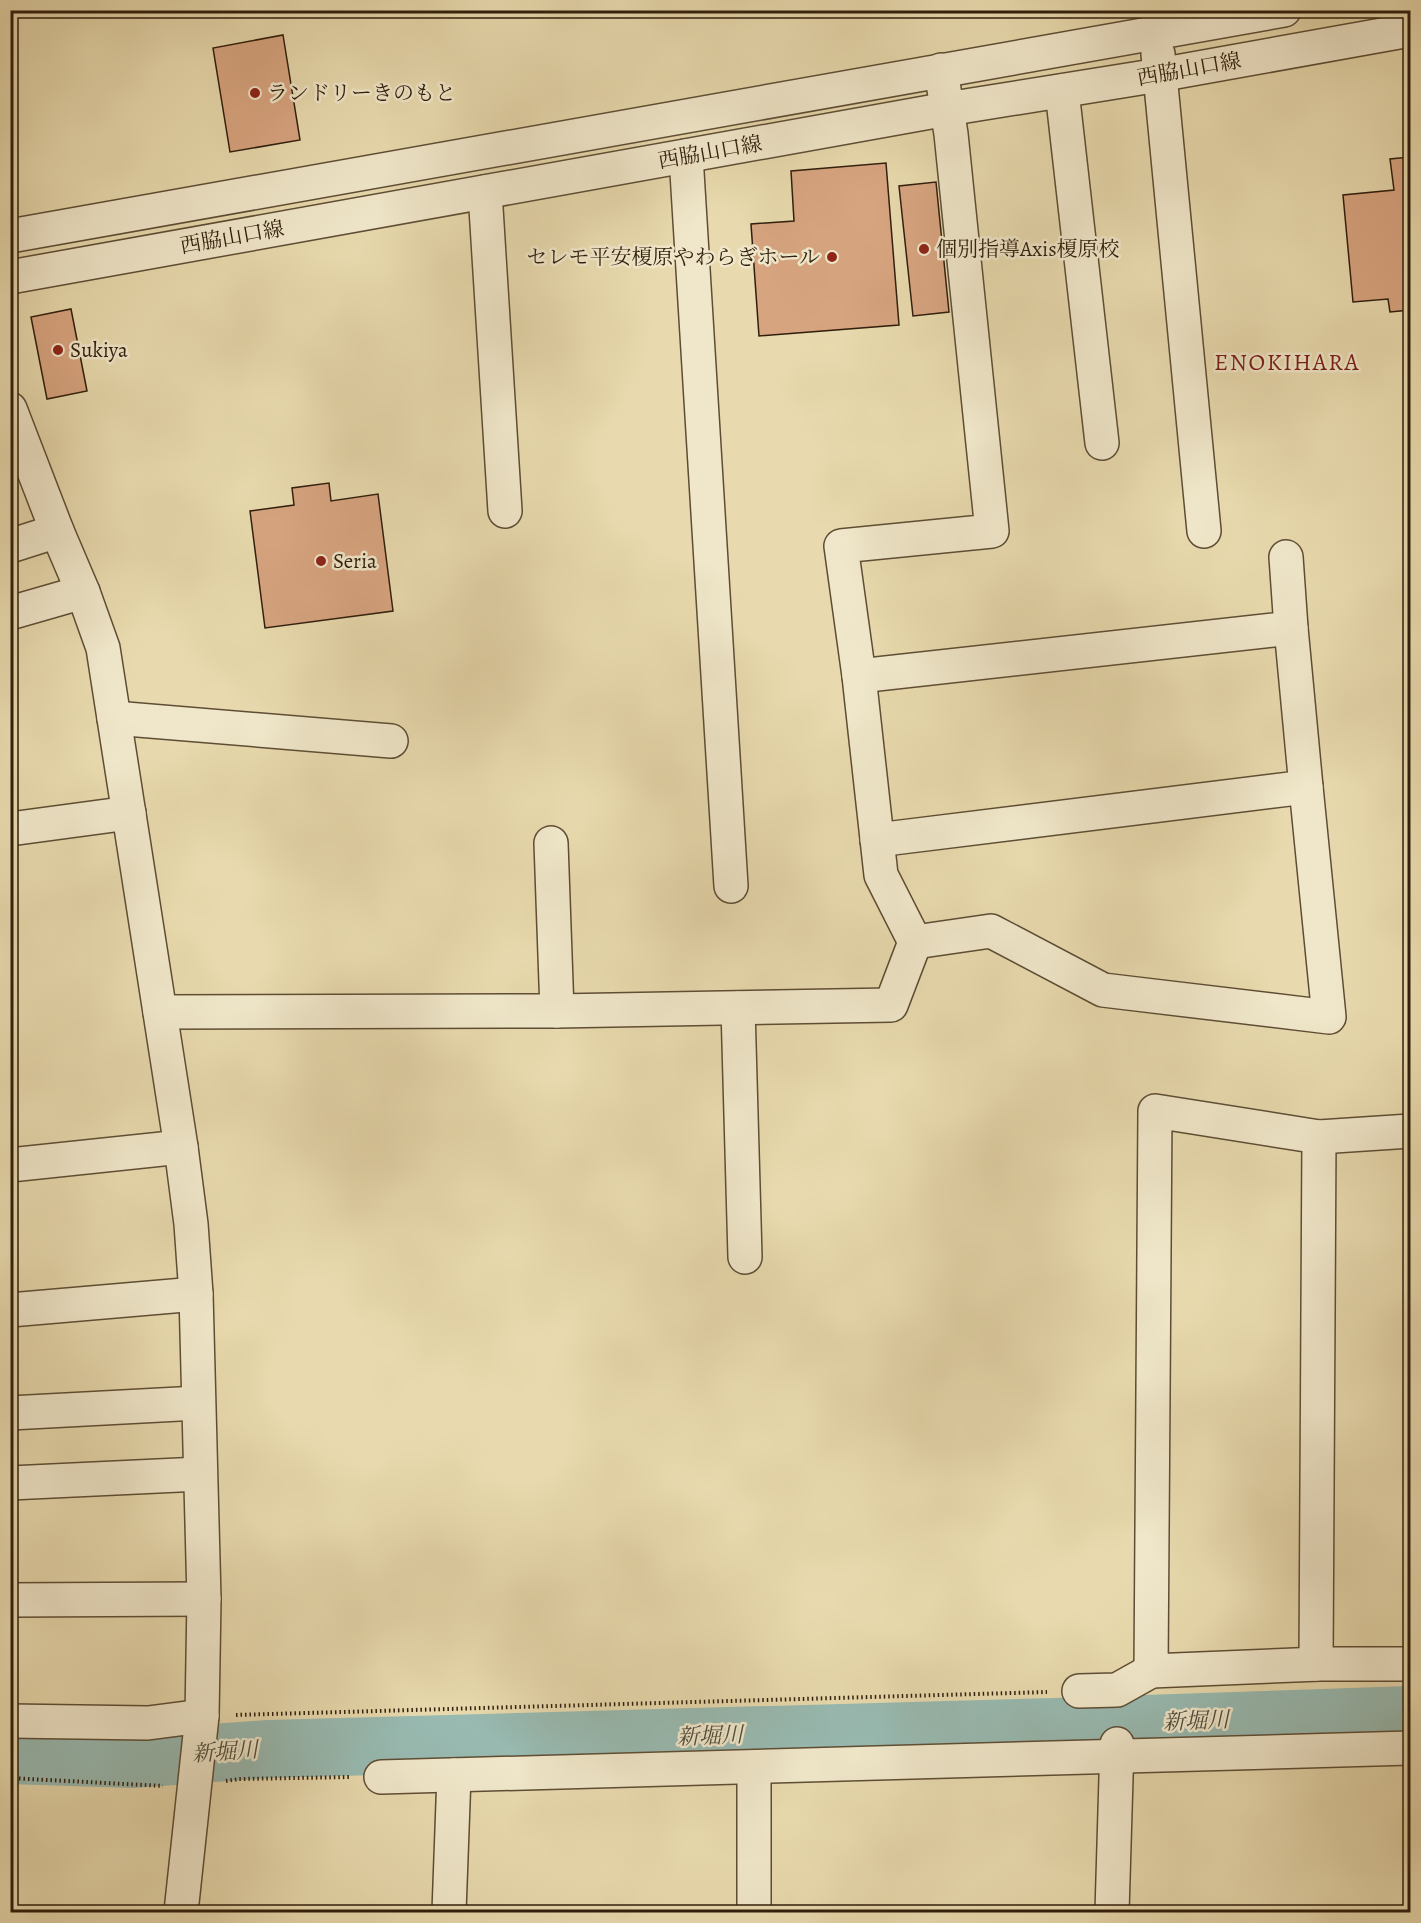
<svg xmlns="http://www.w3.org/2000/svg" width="1421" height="1923" viewBox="0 0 1421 1923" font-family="Alegreya,'Noto Serif JP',serif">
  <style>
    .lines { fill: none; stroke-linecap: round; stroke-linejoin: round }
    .river { stroke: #98bab1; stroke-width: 58 }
    .building { fill: #d7a480; stroke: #301e0d; stroke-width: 1.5 }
    .minor-casing { stroke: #5e4d35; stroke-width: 36 }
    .path { stroke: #301e0d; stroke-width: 4; stroke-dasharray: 1.5 3; stroke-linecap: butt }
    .minor { stroke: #f0e7ca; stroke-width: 33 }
    .poi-dot { fill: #8f2418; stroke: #f0e7ca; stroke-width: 2 }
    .labels { text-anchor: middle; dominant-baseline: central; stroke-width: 5; stroke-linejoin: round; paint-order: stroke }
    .street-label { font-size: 21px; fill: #301e0d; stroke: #f0e7ca }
    .poi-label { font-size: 21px; fill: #301e0d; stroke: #f0e7ca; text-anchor: start }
    .water-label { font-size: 22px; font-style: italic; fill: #4f4d3e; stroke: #f0e7ca }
    .quarter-label { font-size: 24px; letter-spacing: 1.5px; fill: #7a1f14; stroke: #f0e7ca }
  </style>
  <rect width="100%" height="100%" fill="#e8daae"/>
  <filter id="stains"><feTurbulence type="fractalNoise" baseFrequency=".00333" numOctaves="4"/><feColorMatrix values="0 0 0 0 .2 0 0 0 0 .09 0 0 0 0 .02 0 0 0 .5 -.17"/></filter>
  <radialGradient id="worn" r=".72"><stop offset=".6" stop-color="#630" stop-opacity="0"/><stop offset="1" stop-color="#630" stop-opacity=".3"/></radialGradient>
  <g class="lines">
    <!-- river -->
    <polyline class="river" points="10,1755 132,1759 269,1749 1054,1727 1410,1715"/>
  </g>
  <!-- building -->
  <g class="building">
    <polygon points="283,35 300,140 230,152 213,48"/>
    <polygon points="1410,157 1410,310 1390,312 1388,299 1353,302 1343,195 1394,190 1390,159"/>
    <polygon points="886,163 899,325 759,336 751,224 794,221 791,171"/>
    <polygon points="936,182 949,312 913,316 899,186"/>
    <polygon points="71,309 87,391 47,399 31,317"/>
    <polygon points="329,483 331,501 378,494 393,611 265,628 250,511 294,505 292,488"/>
  </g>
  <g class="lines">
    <!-- minor casing -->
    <g class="minor-casing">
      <g id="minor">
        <polyline points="1158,54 1204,531"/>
        <polyline points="1062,91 1102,443"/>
        <polyline points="686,156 731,886"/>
        <polyline points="485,192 505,511"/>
        <polyline points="10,236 1284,10"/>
        <polyline points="10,277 947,109 1159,75 1410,30"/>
        <polyline points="10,409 57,531 83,592 103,648 181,1147 191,1224 196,1294 204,1599 202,1716 181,1912"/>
        <polyline points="10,546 57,531"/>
        <polyline points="10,613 83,592"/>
        <polyline points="859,676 1291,628 1286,557"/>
        <polyline points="114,718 391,741"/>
        <polyline points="10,829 129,813"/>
        <polyline points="877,840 1306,787 1291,628"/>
        <polyline points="551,843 557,1011"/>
        <polyline points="915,942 991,931 1103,990 1329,1017 1306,787"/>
        <polyline points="738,1008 745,1257"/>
        <polyline points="160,1012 557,1011 891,1005 915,942 881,875 859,676 841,546 992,531 951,134 941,70"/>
        <polyline points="1319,1137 1155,1111 1151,1671 1320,1664 1410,1664"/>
        <polyline points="10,1165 181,1147"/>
        <polyline points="10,1310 196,1294"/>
        <polyline points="10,1413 198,1403"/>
        <polyline points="10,1483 200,1474"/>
        <polyline points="10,1600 204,1599"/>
        <polyline points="1316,1664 1319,1137 1410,1131"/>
        <polyline points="1079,1691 1117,1690 1151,1671"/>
        <polyline points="10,1721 148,1723 202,1716"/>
        <polyline points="381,1777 1410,1748"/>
        <polyline points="449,1912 454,1775"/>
        <polyline points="754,1912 754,1767"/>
        <polyline points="1112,1912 1117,1744"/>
      </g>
    </g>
    <!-- path -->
    <g class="path">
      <polyline points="236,1715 1047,1692"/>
      <polyline points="10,1778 163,1786"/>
      <polyline points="226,1781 239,1779 351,1777"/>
    </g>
    <!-- minor -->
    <use href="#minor" class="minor"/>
  </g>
  <!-- markers -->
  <g class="poi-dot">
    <circle cx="255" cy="93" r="6"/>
    <circle cx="924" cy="249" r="6"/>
    <circle cx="832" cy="257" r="6"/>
    <circle cx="58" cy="350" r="6"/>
    <circle cx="321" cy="561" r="6"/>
  </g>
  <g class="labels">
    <!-- street labels -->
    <g class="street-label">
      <text transform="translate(1189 69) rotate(-10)">西脇山口線</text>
      <text transform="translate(710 152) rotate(-10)">西脇山口線</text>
      <text transform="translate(232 237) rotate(-10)">西脇山口線</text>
    </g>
    <!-- poi labels -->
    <g class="poi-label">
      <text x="267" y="93">ランドリーきのもと</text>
      <text x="936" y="249">個別指導Axis榎原校</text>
      <text x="820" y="257" text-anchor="end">セレモ平安榎原やわらぎホール</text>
      <text x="70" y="350">Sukiya</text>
      <text x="333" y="561">Seria</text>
    </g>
    <!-- water labels -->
    <g class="water-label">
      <text transform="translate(1196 1721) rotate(-2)">新堀川</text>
      <text transform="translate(710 1736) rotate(-2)">新堀川</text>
      <text transform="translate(225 1752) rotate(-4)">新堀川</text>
    </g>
    <!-- quarter labels -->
    <g class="quarter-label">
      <text x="1287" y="362">ENOKIHARA</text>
    </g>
  </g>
  <!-- margin -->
  <rect width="1421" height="1923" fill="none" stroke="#e8daae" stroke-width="36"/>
  <rect x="12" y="12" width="1397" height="1899" fill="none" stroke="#301e0d" stroke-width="3"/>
  <rect x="18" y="18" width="1385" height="1887" fill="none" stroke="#301e0d" stroke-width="1.5"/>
  <rect width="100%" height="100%" filter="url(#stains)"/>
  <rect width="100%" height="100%" fill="url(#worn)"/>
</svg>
